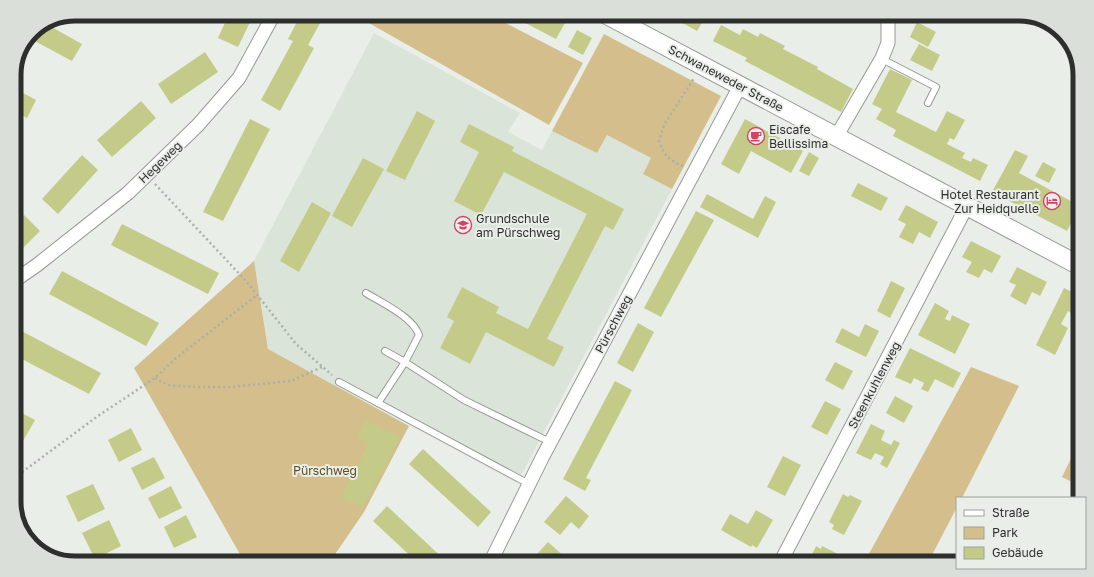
<svg xmlns="http://www.w3.org/2000/svg" width="1094" height="577" viewBox="0 0 1094 577" font-family="'Golos Text',sans-serif">
  <style>
    .built { fill: #dbe4d8 }
    .green { fill: #d4be8b }
    .building { fill: #c4cb89 }
    .lines { fill: none; stroke-linecap: round; stroke-linejoin: round }
    .lane-casing { stroke: #969a95; stroke-width: 8 }
    .street-casing { stroke: #969a95; stroke-width: 15 }
    .secondary-casing { stroke: #969a95; stroke-width: 20 }
    .path { stroke: #acafab; stroke-width: 2.5; stroke-dasharray: 2 3; stroke-linecap: butt }
    .lane { stroke: #fff; stroke-width: 6 }
    .street { stroke: #fff; stroke-width: 13 }
    .secondary { stroke: #fff; stroke-width: 18 }
    .labels { text-anchor: middle; dominant-baseline: central; stroke-width: 4; stroke-linejoin: round; paint-order: stroke }
    .street-label { font-size: 12px; fill: #2d2f2d; stroke: #eaeee9 }
    .poi-label { font-size: 12px; fill: #2d2f2d; stroke: #eaeee9; text-anchor: start }
    .park-label { font-size: 12px; fill: #5e4b1a; stroke: #eaeee9 }
    .rim { fill: none; stroke: #2d2f2d; stroke-width: 5 }
  </style>
  <rect width="100%" height="100%" fill="#eaeee9"/>
  <!-- built -->
  <polygon class="built" points="374,33 520,113 508,132 542,150 552,131 597,153 607,135 651,158 643,174 672,189 517,483 268,349 254,261"/>
  <!-- green -->
  <g class="green">
    <polygon points="353,14 488,14 583,63 549,125"/>
    <polygon points="604,34 721,96 672,189 643,174 651,158 607,135 597,153 552,131"/>
    <polygon points="254,261 268,349 409,426 364,512 329,563 245,563 134,368"/>
    <polygon points="971,367 1019,386 962,498 957,498 957,507 931,557 940,563 864,563"/>
    <polygon points="1080,440 1080,486 1062,477"/>
  </g>
  <!-- building -->
  <g class="building">
    <polygon points="229,14 254,14 238,47 218,38"/>
    <polygon points="301,14 325,14 308,45 314,48 280,111 261,100 293,41 288,39"/>
    <polygon points="508,14 549,14 565,23 556,39"/>
    <polygon points="669,14 707,14 697,31 668,15"/>
    <polygon points="917,22 936,32 928,47 910,37"/>
    <polygon points="48,25 82,44 72,61 29,38 32,32"/>
    <polygon points="721,25 740,35 743,29 758,37 760,33 785,46 783,49 818,67 817,69 853,89 841,112 745,61 747,58 713,41"/>
    <polygon points="577,30 592,38 583,55 568,47"/>
    <polygon points="919,44 940,55 932,71 910,60"/>
    <polygon points="205,52 218,72 171,104 158,84"/>
    <polygon points="890,69 912,80 896,112 936,132 947,111 965,120 954,140 950,138 947,144 965,153 962,158 971,162 973,158 988,165 980,181 893,136 896,130 876,119 882,109 872,104"/>
    <polygon points="14,88 36,100 27,118 14,111"/>
    <polygon points="141,101 156,118 112,157 97,140"/>
    <polygon points="417,111 435,121 405,180 386,171"/>
    <polygon points="250,119 270,129 223,221 203,212"/>
    <polygon points="745,119 803,151 791,173 751,151 739,174 721,164"/>
    <polygon points="469,124 514,147 512,151 624,209 613,230 605,226 547,339 564,347 554,367 486,332 470,364 440,348 454,321 447,317 462,287 499,307 496,313 528,329 587,214 504,172 481,215 454,201 479,152 460,142"/>
    <polygon points="1015,150 1028,156 1019,173 1080,206 1067,231 992,192"/>
    <polygon points="809,152 819,158 809,176 799,171"/>
    <polygon points="82,155 98,170 58,214 42,199"/>
    <polygon points="363,158 384,169 352,227 332,216"/>
    <polygon points="1043,162 1056,169 1049,183 1035,176"/>
    <polygon points="858,183 888,198 881,211 851,196"/>
    <polygon points="707,194 753,219 765,196 776,202 758,238 700,207"/>
    <polygon points="312,202 331,213 299,272 280,261"/>
    <polygon points="906,205 938,222 930,238 919,232 913,244 899,237 906,224 898,220"/>
    <polygon points="696,211 714,220 661,317 644,308"/>
    <polygon points="24,215 40,231 14,257 14,225"/>
    <polygon points="122,224 219,273 208,294 111,245"/>
    <polygon points="971,241 1001,256 992,273 984,269 979,278 966,272 972,262 962,257"/>
    <polygon points="1017,267 1047,282 1040,296 1032,292 1026,305 1010,296 1016,285 1009,282"/>
    <polygon points="62,271 159,323 146,346 49,294"/>
    <polygon points="891,281 905,288 890,318 877,311"/>
    <polygon points="1064,288 1080,296 1080,300 1073,314 1068,311 1061,324 1068,328 1055,355 1036,345"/>
    <polygon points="935,303 949,311 945,319 950,321 952,315 970,324 955,354 918,335"/>
    <polygon points="638,323 654,332 633,372 617,363"/>
    <polygon points="865,324 879,331 866,357 835,342 842,328 859,337"/>
    <polygon points="14,327 101,373 89,394 14,355"/>
    <polygon points="910,348 961,373 953,388 935,379 928,392 921,389 924,383 914,378 911,384 895,377"/>
    <polygon points="835,362 853,371 843,390 825,380"/>
    <polygon points="615,381 632,390 586,478 591,480 585,491 563,479"/>
    <polygon points="895,396 913,406 904,423 886,413"/>
    <polygon points="825,401 841,409 827,435 811,427"/>
    <polygon points="14,409 35,420 23,441 14,436"/>
    <polygon points="366,420 400,437 363,508 341,497 369,443 357,437"/>
    <polygon points="871,424 885,431 881,440 891,445 894,440 900,443 887,468 880,464 884,457 875,453 871,460 856,453"/>
    <polygon points="131,428 142,450 119,462 108,440"/>
    <polygon points="423,449 491,512 478,527 409,464"/>
    <polygon points="783,456 801,465 785,496 767,487"/>
    <polygon points="154,457 165,478 142,490 131,468"/>
    <polygon points="93,484 105,509 78,522 66,496"/>
    <polygon points="171,486 182,508 159,519 148,498"/>
    <polygon points="843,494 848,497 850,495 862,501 844,535 832,529 834,525 829,522"/>
    <polygon points="566,496 589,516 579,529 571,522 560,535 544,522"/>
    <polygon points="15,505 34,540 38,549 24,536 14,507"/>
    <polygon points="387,506 448,563 418,563 373,521"/>
    <polygon points="756,510 773,520 757,548 752,545 751,547 721,530 730,514 748,524"/>
    <polygon points="186,515 197,537 174,548 164,527"/>
    <polygon points="109,520 121,546 95,559 82,533"/>
    <polygon points="548,542 567,559 564,563 529,563"/>
    <polygon points="816,546 821,549 822,546 838,554 833,562 830,561 829,563 808,563"/>
    <polygon points="135,559 137,563 126,563"/>
  </g>
  <g class="lines">
    <!-- lane casing -->
    <g class="lane-casing">
      <g id="lane">
        <polyline points="882,59 936,87 928,103"/>
        <path d="M366,293c16,10 47,24 53,42l-14,27 -27,41"/>
        <polyline points="385,351 405,362 464,400 550,442"/>
        <polyline points="339,382 529,484"/>
      </g>
    </g>
    <!-- street casing -->
    <g class="street-casing">
      <g id="street">
        <polyline points="836,137 882,58 888,43 888,14"/>
        <polyline points="14,281 37,265 128,193 198,125 239,78 274,14"/>
        <polyline points="490,563 542,458 740,86"/>
        <polyline points="780,563 967,206"/>
      </g>
    </g>
    <!-- secondary casing -->
    <g class="secondary-casing">
      <polyline id="secondary" points="605,14 1080,266"/>
    </g>
    <!-- path -->
    <g class="path">
      <path d="M683,166c-15,-6 -18,-11 -24,-24l5,-17 30,-47"/>
      <polyline points="155,184 247,282 296,344 332,375"/>
      <polyline points="155,378 168,385 195,387 231,387 291,381 322,367"/>
      <polyline points="14,478 98,416 155,378 175,359 257,295"/>
    </g>
    <!-- lane -->
    <use href="#lane" class="lane"/>
    <!-- street -->
    <use href="#street" class="street"/>
    <!-- secondary -->
    <use href="#secondary" class="secondary"/>
  </g>
  <!-- icons -->
  <defs>
    <g id="cafe-ring" transform="scale(0.9)"><circle r="9.5" fill="#eaeee9" stroke="#d14264" stroke-width="1.5"/><path d="M-5.5-4.5H6V0H3Q3 3.5 0 3.5H-2.5Q-5.5 3.5-5.5 0ZM3-3.2v2h1.7v-2ZM-6 4.5H4V6H-6Z" fill="#d14264"/></g>
    <g id="hotel-ring" transform="scale(0.9)"><circle r="9.5" fill="#eaeee9" stroke="#d14264" stroke-width="1.5"/><path d="M-6-4.5h1.5V1H6V5H4.5V3h-9V5H-6ZM-4 0a1.8 1.8 0 1 1 3.6 0ZM.5 0V-2.5h3Q6-2.5 6 0Z" fill="#d14264"/></g>
    <g id="school-ring" transform="scale(0.9)"><circle r="9.5" fill="#eaeee9" stroke="#d14264" stroke-width="1.5"/><path d="M0-5L7-2L0 1L-7-2ZM-4 1L0 2.5L4 1V4Q0 6-4 4Z" fill="#d14264"/></g>
  </defs>
  <g fill-rule="evenodd">
    <use href="#cafe-ring" x="756" y="136"/>
    <use href="#hotel-ring" x="1052" y="201"/>
    <use href="#school-ring" x="463" y="225"/>
  </g>
  <g class="labels">
    <!-- street labels -->
    <g class="street-label">
      <text transform="translate(726 78) rotate(28)">Schwaneweder Straße</text>
      <text transform="translate(160 162) rotate(-44)">Hegeweg</text>
      <text transform="translate(613 324) rotate(-62)">Pürschweg</text>
      <text transform="translate(874 385) rotate(-62)">Steenkuhlenweg</text>
    </g>
    <!-- poi labels -->
    <g class="poi-label">
      <text x="769" y="129">Eiscafe<tspan x="769" dy="14">Bellissima</tspan></text>
      <text x="1039" y="194" text-anchor="end">Hotel Restaurant<tspan x="1039" dy="14">Zur Heidquelle</tspan></text>
      <text x="476" y="218">Grundschule<tspan x="476" dy="14">am Pürschweg</tspan></text>
    </g>
    <!-- park labels -->
    <g class="park-label">
      <text x="325" y="470">Pürschweg</text>
    </g>
  </g>
  <!-- crop -->
  <path d="M0 0H1094V577H0ZM75 21H1019A54 54 0 0 1 1073 75V502A54 54 0 0 1 1019 556H75A54 54 0 0 1 21 502V75A54 54 0 0 1 75 21Z" fill="#dbdfda" fill-rule="evenodd"/>
  <path class="rim" d="M75 21H1019A54 54 0 0 1 1073 75V502A54 54 0 0 1 1019 556H75A54 54 0 0 1 21 502V75A54 54 0 0 1 75 21Z"/>
  <!-- legend -->
  <rect x="956" y="497" width="130" height="72" fill="#eaeee9" stroke="#9ea29e"/>
  <rect x="964" y="510" width="20" height="6" fill="#ffffff" stroke="#9ea29e"/>
  <text x="992" y="517" font-size="12" fill="#2d2f2d">Straße</text>
  <rect x="964" y="527" width="20" height="12" fill="#d4be8b" stroke="#9ea29e"/>
  <text x="992" y="537" font-size="12" fill="#2d2f2d">Park</text>
  <rect x="964" y="547" width="20" height="12" fill="#c4cb89" stroke="#9ea29e"/>
  <text x="992" y="557" font-size="12" fill="#2d2f2d">Gebäude</text>
</svg>
